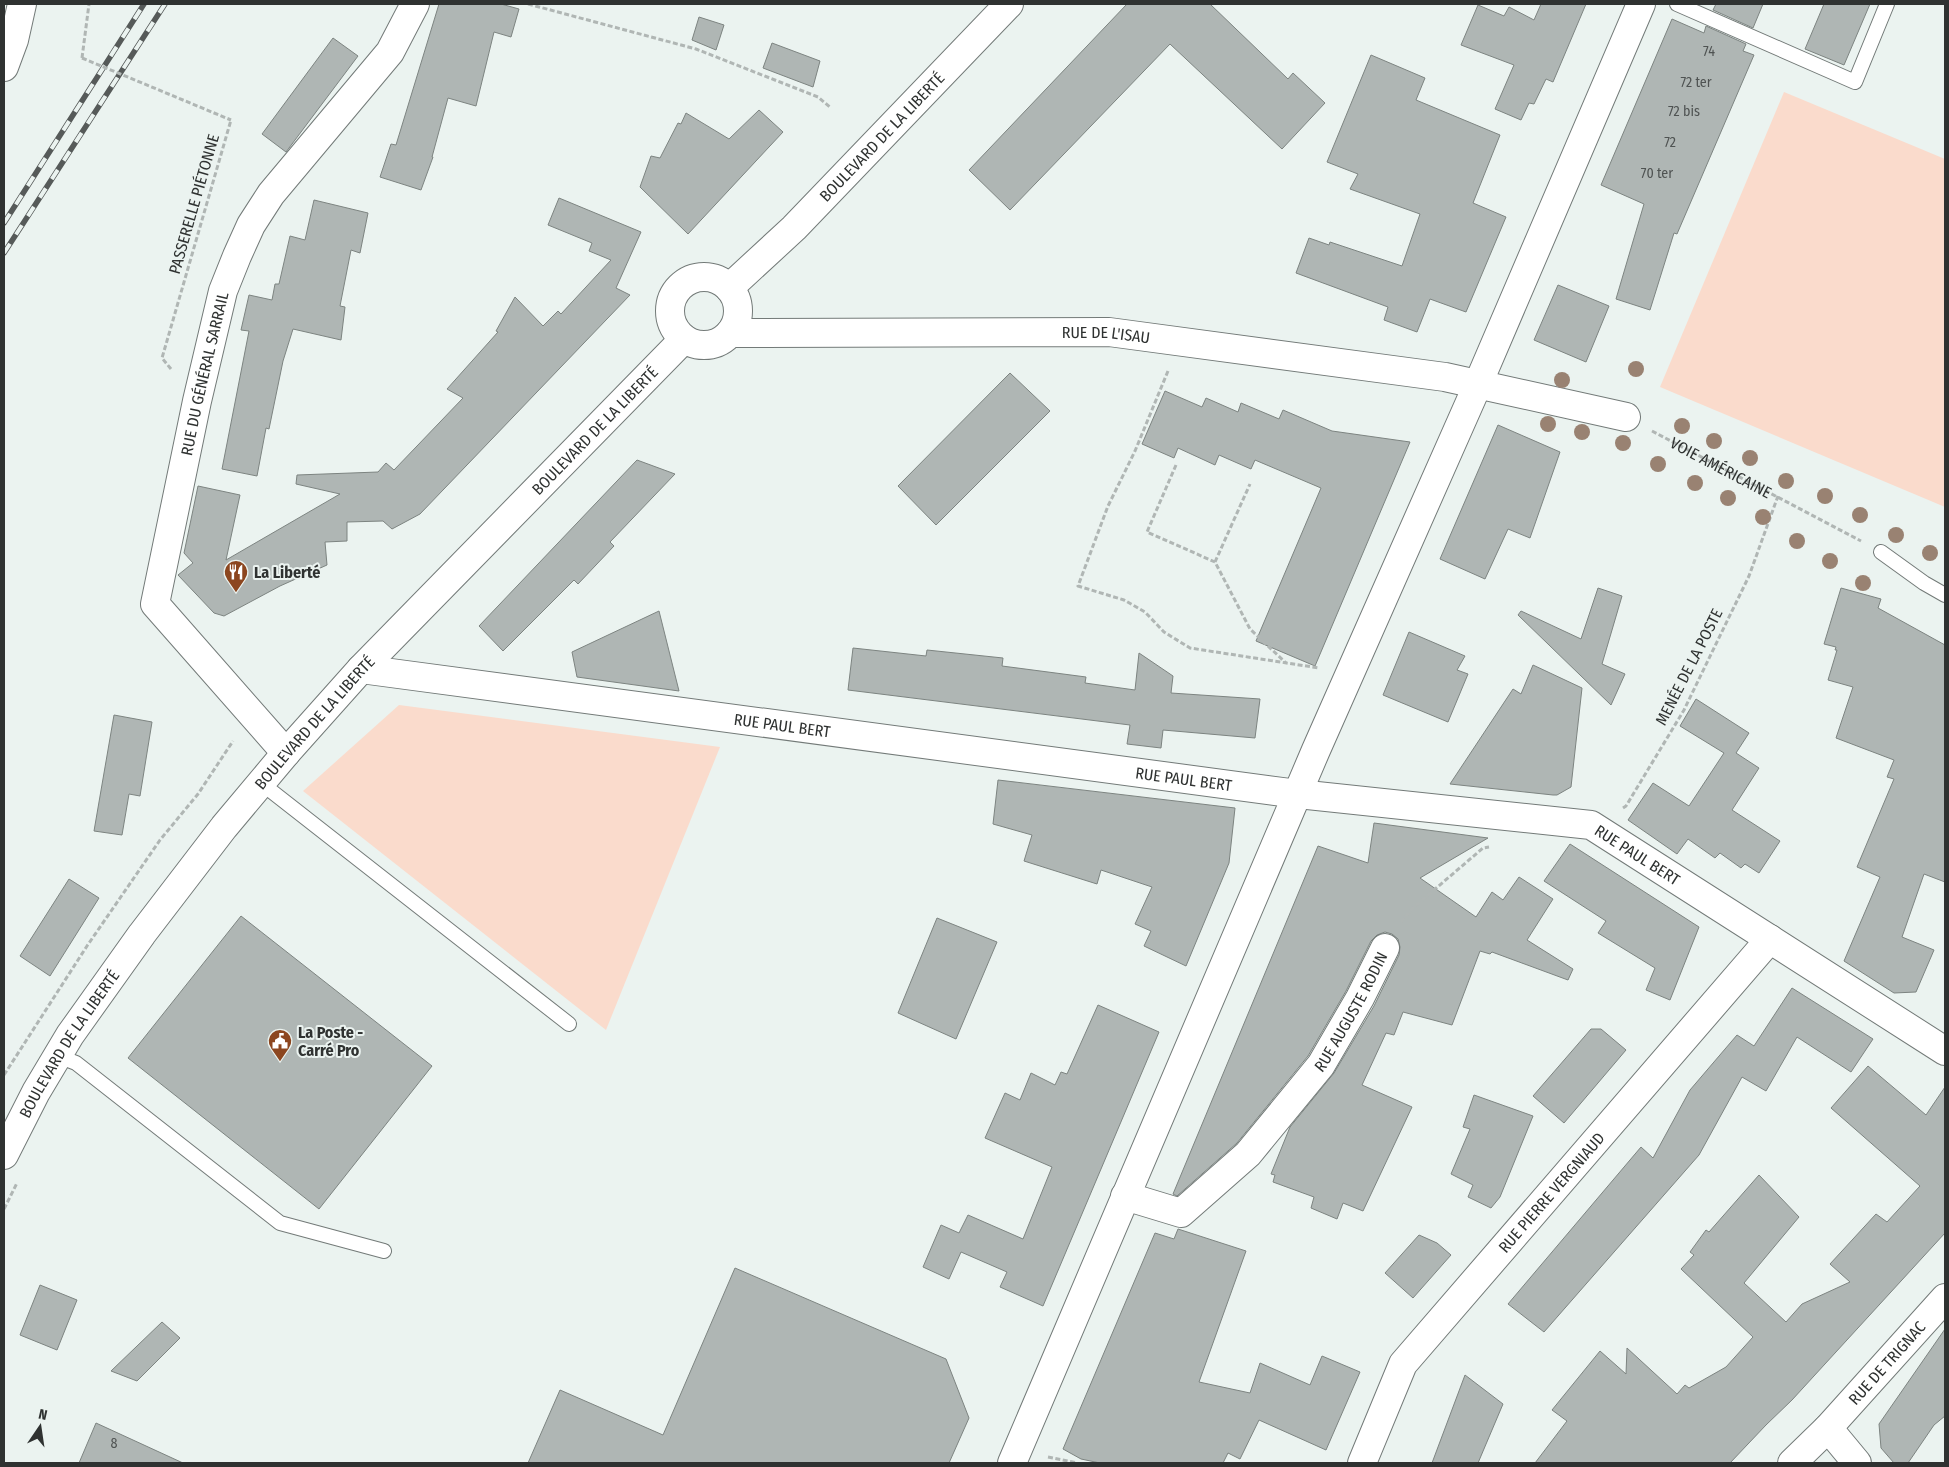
<svg xmlns="http://www.w3.org/2000/svg" width="1949" height="1467" viewBox="0 0 1949 1467" font-family="'Fira Sans Condensed',sans-serif">
  <style>
    .green { fill: #fadbcc }
    .building { fill: #afb6b4; stroke: #7d8481 }
    .lines { fill: none; stroke-linecap: round; stroke-linejoin: round }
    .service-casing { stroke: #737a78; stroke-width: 16 }
    .minor-casing { stroke: #737a78; stroke-width: 30 }
    .secondary-casing { stroke: #737a78; stroke-width: 30 }
    .path { stroke: #b0b6b4; stroke-width: 3; stroke-dasharray: 5 2.5; stroke-linecap: butt }
    .service { stroke: #fff; stroke-width: 14 }
    .minor { stroke: #fff; stroke-width: 28 }
    .secondary { stroke: #fff; stroke-width: 28 }
    .rail-casing { stroke: #565a59; stroke-width: 5.5 }
    .rail { stroke: #ebf3f0; stroke-width: 4; stroke-dasharray: 11; stroke-linecap: butt }
    .path-bridge { stroke: #b0b6b4; stroke-width: 3; stroke-dasharray: 5 2.5; stroke-linecap: butt }
    .tree { fill: #998272 }
    .labels { text-anchor: middle; dominant-baseline: central; stroke-width: 4; stroke-linejoin: round; paint-order: stroke }
    .number-label { font-size: 14px; fill: #4f5352 }
    .street-label { font-size: 16px; fill: #2f3231; stroke: #ebf3f0 }
    .poi-label { font-size: 16px; font-weight: bold; fill: #2f3231; stroke: #ebf3f0; text-anchor: start }
  </style>
  <rect width="100%" height="100%" fill="#ebf3f0"/>
  <!-- green -->
  <g class="green">
    <polygon points="1784,92 1945,159 1945,507 1660,387"/>
    <polygon points="399,705 720,747 606,1030 303,791"/>
  </g>
  <!-- building -->
  <g class="building">
    <polygon points="439,4 501,4 519,9 511,37 494,32 476,106 448,98 432,157 433,157 421,190 380,177 391,144 396,145"/>
    <polygon points="1127,4 1210,4 1288,79 1293,73 1325,103 1282,149 1170,44 1010,210 969,170"/>
    <polygon points="1541,4 1586,4 1553,82 1546,79 1534,104 1529,103 1521,120 1495,109 1514,65 1461,45 1478,5 1504,16 1509,7 1534,20"/>
    <polygon points="1716,4 1763,4 1753,28 1713,10"/>
    <polygon points="1824,4 1870,4 1844,65 1805,49"/>
    <polygon points="699,17 724,25 716,50 692,40"/>
    <polygon points="1672,19 1704,33 1706,26 1746,44 1743,51 1754,55 1677,234 1674,233 1650,310 1616,299 1644,204 1601,185"/>
    <polygon points="333,38 358,56 286,152 262,134"/>
    <polygon points="772,43 820,61 813,87 763,68"/>
    <polygon points="1371,55 1425,78 1416,100 1500,135 1473,203 1506,217 1466,312 1430,299 1417,332 1384,320 1388,307 1296,273 1309,238 1329,245 1330,242 1402,266 1420,214 1350,189 1358,174 1327,162"/>
    <polygon points="759,110 783,132 688,234 640,187 651,156 660,158 678,123 681,124 686,113 729,139"/>
    <polygon points="559,198 641,232 616,288 630,295 420,514 392,529 383,521 347,522 347,541 325,542 327,565 280,586 224,616 214,613 178,575 193,563 184,553 198,486 240,495 226,560 340,494 296,484 297,475 378,472 386,463 394,470 463,398 447,389 498,332 496,331 515,297 543,326 558,311 561,314 611,260 589,251 592,243 548,225"/>
    <polygon points="314,200 368,213 360,253 351,250 340,306 345,307 341,340 293,329 283,361 269,429 266,428 257,476 222,469 249,331 241,330 249,295 272,300 275,284 279,284 290,236 305,240"/>
    <polygon points="1558,285 1609,306 1586,362 1534,340"/>
    <polygon points="1010,373 1050,411 936,525 898,486"/>
    <polygon points="1165,391 1202,407 1206,398 1238,412 1241,403 1279,419 1283,410 1332,431 1410,442 1315,666 1256,641 1321,488 1255,460 1251,469 1219,455 1215,465 1178,448 1174,458 1142,444"/>
    <polygon points="1498,425 1560,452 1530,538 1508,529 1485,579 1440,559"/>
    <polygon points="637,460 675,474 610,542 614,546 578,584 574,580 503,651 479,626"/>
    <polygon points="1598,588 1622,596 1602,664 1625,674 1611,705 1518,615 1521,611 1581,639"/>
    <polygon points="1841,588 1881,599 1878,608 1945,645 1945,882 1924,874 1902,937 1934,950 1916,992 1894,993 1844,961 1880,877 1857,867 1894,779 1887,777 1894,760 1836,738 1853,687 1828,680 1837,650 1835,650 1836,647 1824,644"/>
    <polygon points="659,611 679,691 577,677 572,652"/>
    <polygon points="1409,632 1465,656 1457,670 1468,674 1448,722 1383,695"/>
    <polygon points="853,648 926,656 927,650 1003,658 1002,666 1086,677 1085,683 1135,690 1139,653 1173,676 1171,693 1260,699 1255,738 1163,730 1161,748 1127,744 1130,725 848,690"/>
    <polygon points="1533,665 1582,688 1571,787 1557,795 1553,795 1450,784 1513,689 1521,694"/>
    <polygon points="1696,699 1749,733 1736,753 1759,768 1732,810 1780,841 1759,873 1745,864 1741,868 1720,853 1715,858 1688,839 1677,854 1628,820 1653,783 1689,806 1724,753 1680,726"/>
    <polygon points="114,715 152,722 140,796 129,794 122,835 94,831"/>
    <polygon points="998,780 1235,808 1229,863 1186,966 1144,946 1151,931 1135,924 1152,887 1101,870 1097,884 1024,861 1032,835 993,824"/>
    <polygon points="1374,823 1488,838 1420,878 1476,917 1492,892 1503,900 1519,877 1553,899 1527,940 1573,969 1568,980 1492,952 1490,954 1480,951 1452,1025 1403,1012 1394,1035 1386,1033 1362,1085 1412,1107 1363,1211 1343,1203 1337,1219 1311,1208 1314,1197 1273,1182 1275,1175 1271,1174 1290,1127 1334,1073 1374,1006 1399,955 1400,947 1398,939 1392,934 1385,932 1377,935 1371,941 1346,991 1308,1056 1237,1143 1177,1196 1173,1194 1318,846 1368,863"/>
    <polygon points="1570,844 1699,927 1670,1000 1646,990 1655,968 1598,933 1606,921 1544,881"/>
    <polygon points="69,879 99,898 50,976 20,956"/>
    <polygon points="241,916 432,1066 319,1209 128,1058"/>
    <polygon points="937,918 997,942 956,1039 898,1013"/>
    <polygon points="1792,988 1873,1039 1851,1072 1797,1037 1766,1091 1742,1077 1699,1155 1544,1332 1508,1304 1641,1147 1653,1158 1690,1090 1737,1035 1754,1046"/>
    <polygon points="1098,1005 1159,1032 1043,1306 1000,1287 1007,1272 961,1252 949,1279 923,1267 941,1225 959,1233 968,1215 1023,1239 1052,1167 985,1138 1005,1093 1020,1100 1031,1073 1055,1085 1061,1072 1067,1074"/>
    <polygon points="1591,1029 1601,1029 1626,1050 1564,1123 1533,1096"/>
    <polygon points="1868,1066 1926,1115 1945,1087 1945,1233 1792,1400 1766,1425 1730,1463 1535,1463 1567,1421 1552,1410 1600,1351 1626,1374 1627,1348 1677,1394 1685,1385 1689,1388 1726,1367 1753,1337 1681,1269 1694,1255 1690,1252 1706,1230 1709,1232 1759,1175 1799,1217 1744,1283 1786,1322 1802,1304 1850,1282 1830,1264 1876,1214 1887,1222 1920,1186 1831,1108"/>
    <polygon points="1474,1095 1533,1116 1500,1197 1491,1208 1468,1197 1473,1185 1451,1174 1470,1129 1463,1127"/>
    <polygon points="1178,1229 1246,1251 1199,1382 1250,1393 1260,1363 1310,1385 1322,1356 1360,1372 1326,1450 1259,1420 1240,1459 1228,1453 1223,1463 1100,1463 1081,1459 1063,1449 1155,1233 1174,1239"/>
    <polygon points="1419,1235 1437,1243 1451,1255 1413,1298 1385,1273"/>
    <polygon points="735,1268 946,1359 969,1418 949,1463 528,1463 560,1390 663,1435"/>
    <polygon points="40,1285 77,1300 57,1350 20,1335"/>
    <polygon points="162,1322 180,1338 137,1381 111,1371"/>
    <polygon points="1945,1329 1945,1416 1934,1425 1908,1463 1894,1463 1881,1448 1879,1424"/>
    <polygon points="1465,1375 1503,1404 1478,1463 1432,1463"/>
    <polygon points="96,1423 183,1463 79,1463"/>
  </g>
  <g class="lines">
    <!-- service casing -->
    <g class="service-casing">
      <g id="service">
        <polyline points="1677,4 1855,82 1887,4"/>
        <polyline points="1881,552 1924,583 1945,595"/>
        <polyline points="261,783 569,1024"/>
        <polyline points="58,1056 76,1063 280,1223 384,1251"/>
      </g>
    </g>
    <!-- minor casing -->
    <g class="minor-casing">
      <g id="minor">
        <polyline points="4,67 14,40 22,4"/>
        <path id="s2" d="M730,333l379,-1 336,45 181,40"/>
        <path id="s3" d="M361,669l937,125 293,31 354,226"/>
        <path id="s4" d="M286,753l-131,-149 42,-203 26,-110 14,-35 14,-31 20,-31 119,-142 25,-48"/>
        <path id="s5" d="M1125,1196l56,17 67,-59 73,-89 39,-67 25,-50"/>
        <polyline points="1828,1428 1857,1463"/>
        <polyline points="1012,1463 1316,750 1478,384 1641,4"/>
        <path id="s6" d="M1362,1463l41,-99 367,-425"/>
        <path id="s7" d="M1792,1463l36,-35 117,-130"/>
      </g>
    </g>
    <!-- secondary casing -->
    <g class="secondary-casing">
      <g id="secondary">
        <circle cx="704" cy="311" r="34"/>
        <path id="s8" d="M729,288l65,-60 215,-224"/>
        <path id="s9" d="M4,1155l32,-63 34,-57 72,-101 82,-107 62,-74 75,-84 323,-330"/>
      </g>
    </g>
    <!-- path -->
    <g class="path">
      <polyline points="528,4 696,49 818,97 831,108"/>
      <polyline points="82,58 89,4"/>
      <polyline points="171,369 162,358 231,120"/>
      <polyline points="1168,371 1135,451 1108,506 1078,586 1124,600 1145,612 1164,632 1190,648 1319,668"/>
      <path id="s1" d="M1652,431l209,110"/>
      <polyline points="1176,465 1147,532 1215,562 1250,629 1286,663"/>
      <polyline points="1215,562 1250,484"/>
      <polyline points="1623,808 1626,806 1684,710 1749,576 1778,496"/>
      <polyline points="1401,922 1413,908 1483,848 1489,847"/>
      <polyline points="4,1075 87,946 160,840 198,794 233,741"/>
      <polyline points="4,1209 17,1183"/>
      <polyline points="1048,1457 1077,1463"/>
    </g>
    <!-- service -->
    <use href="#service" class="service"/>
    <!-- minor -->
    <use href="#minor" class="minor"/>
    <!-- secondary -->
    <use href="#secondary" class="secondary"/>
    <!-- rail casing -->
    <g class="rail-casing">
      <g id="rail">
        <polyline points="4,223 144,4"/>
        <polyline points="4,253 165,4"/>
      </g>
    </g>
    <!-- rail -->
    <use href="#rail" class="rail"/>
    <!-- path-bridge -->
    <polyline class="path-bridge" points="82,58 231,120"/>
  </g>
  <!-- trees -->
  <g class="tree">
    <circle cx="1636" cy="369" r="8"/>
    <circle cx="1562" cy="380" r="8"/>
    <circle cx="1548" cy="424" r="8"/>
    <circle cx="1682" cy="426" r="8"/>
    <circle cx="1582" cy="432" r="8"/>
    <circle cx="1714" cy="441" r="8"/>
    <circle cx="1623" cy="443" r="8"/>
    <circle cx="1750" cy="458" r="8"/>
    <circle cx="1658" cy="464" r="8"/>
    <circle cx="1786" cy="481" r="8"/>
    <circle cx="1695" cy="483" r="8"/>
    <circle cx="1825" cy="496" r="8"/>
    <circle cx="1728" cy="498" r="8"/>
    <circle cx="1860" cy="515" r="8"/>
    <circle cx="1763" cy="517" r="8"/>
    <circle cx="1896" cy="535" r="8"/>
    <circle cx="1797" cy="541" r="8"/>
    <circle cx="1930" cy="553" r="8"/>
    <circle cx="1830" cy="561" r="8"/>
    <circle cx="1863" cy="583" r="8"/>
  </g>
  <!-- icons -->
  <defs>
    <g id="restaurant-pin" transform="scale(1.25)"><path d="M0 17L-7.5 6A9.5 9.5 0 1 1 7.5 6Z" fill="#8c461f" stroke="#ebf3f0"/><path d="M-5-6h1v4h1v-4h1v4h1v-4h1v5L-1.5 .5V6h-2V.5L-5-1ZM5-6V6H3V1.5H1.5Q1.5-4 5-6Z" fill="#fff"/></g>
    <g id="civic-pin" transform="scale(1.25)"><path d="M0 17L-7.5 6A9.5 9.5 0 1 1 7.5 6Z" fill="#8c461f" stroke="#ebf3f0"/><path d="M-.6-6.5H3V-4.5H.6V-3L4-1V1h2V6H-6V1h2V-1L-.6-3ZM-1.2 2.5V6h2.4V2.5Z" fill="#fff"/></g>
  </defs>
  <g fill-rule="evenodd">
    <use href="#restaurant-pin" x="236" y="572"/>
    <use href="#civic-pin" x="280" y="1041"/>
  </g>
  <g class="labels">
    <!-- number labels -->
    <g class="number-label">
      <text x="1709" y="51">74</text>
      <text x="1696" y="82">72 ter</text>
      <text x="1684" y="111">72 bis</text>
      <text x="1670" y="142">72</text>
      <text x="1657" y="173">70 ter</text>
      <text x="114" y="1443">8</text>
    </g>
    <!-- street labels -->
    <g class="street-label">
      <text stroke="none"><textPath href="#s8" startOffset="215">BOULEVARD DE LA LIBERTÉ</textPath></text>
      <text transform="translate(194 204) rotate(-74)">PASSERELLE PIÉTONNE</text>
      <text stroke="none"><textPath href="#s2" startOffset="376">RUE DE L'ISAU</textPath></text>
      <text stroke="none"><textPath href="#s4" startOffset="434">RUE DU GÉNÉRAL SARRAIL</textPath></text>
      <text stroke="none"><textPath href="#s9" startOffset="939">BOULEVARD DE LA LIBERTÉ</textPath></text>
      <text stroke="none"><textPath href="#s1" startOffset="78">VOIE AMÉRICAINE</textPath></text>
      <text transform="translate(1689 667) rotate(-63)">MENÉE DE LA POSTE</text>
      <text stroke="none"><textPath href="#s9" startOffset="534">BOULEVARD DE LA LIBERTÉ</textPath></text>
      <text stroke="none"><textPath href="#s3" startOffset="425">RUE PAUL BERT</textPath></text>
      <text stroke="none"><textPath href="#s3" startOffset="830">RUE PAUL BERT</textPath></text>
      <text stroke="none"><textPath href="#s3" startOffset="1295">RUE PAUL BERT</textPath></text>
      <text stroke="none"><textPath href="#s5" startOffset="324">RUE AUGUSTE RODIN</textPath></text>
      <text stroke="none"><textPath href="#s9" startOffset="129">BOULEVARD DE LA LIBERTÉ</textPath></text>
      <text stroke="none"><textPath href="#s6" startOffset="334">RUE PIERRE VERGNIAUD</textPath></text>
      <text stroke="none"><textPath href="#s7" startOffset="138">RUE DE TRIGNAC</textPath></text>
    </g>
    <!-- poi labels -->
    <g class="poi-label">
      <text x="254" y="572">La Liberté</text>
      <text x="298" y="1032">La Poste -<tspan x="298" dy="18">Carré Pro</tspan></text>
    </g>
  </g>
  <!-- border -->
  <rect width="1949" height="1467" fill="none" stroke="#2f3231" stroke-width="10"/>
  <!-- north arrow -->
  <g transform="translate(40 1427) rotate(13)" stroke="#ebf3f0" stroke-width="4" paint-order="stroke">
  <path d="M0-4L9 19L0 12L-9 19Z" fill="#2f3231"/>
  <text y="-8" font-size="14" font-weight="bold" text-anchor="middle" fill="#2f3231">N</text>
  </g>
</svg>
